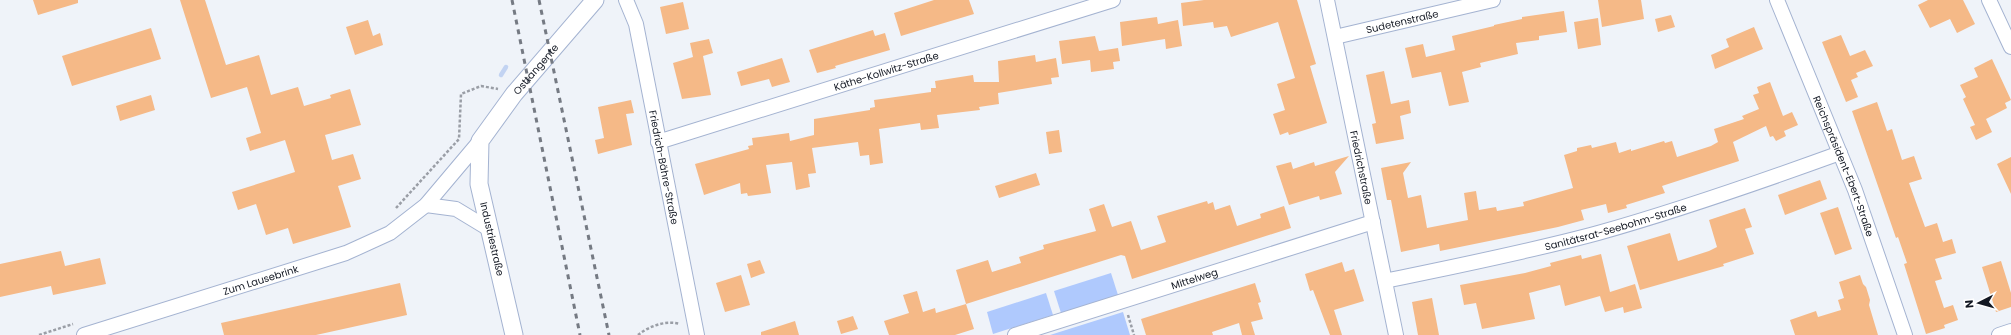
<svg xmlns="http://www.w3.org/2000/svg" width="2011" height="335" viewBox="0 0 2011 335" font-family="Poppins,sans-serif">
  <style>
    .green { fill: #afc9fd }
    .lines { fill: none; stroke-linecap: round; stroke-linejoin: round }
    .stream { stroke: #c2d3f2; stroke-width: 4.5 }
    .building { fill: #f5b987 }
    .minor-casing { stroke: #a4b3d1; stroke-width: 16 }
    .tertiary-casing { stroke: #a4b3d1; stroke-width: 19 }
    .path { stroke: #9a9ea6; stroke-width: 2.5; stroke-dasharray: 3 2; stroke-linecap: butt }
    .minor { stroke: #fff; stroke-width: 14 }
    .tertiary { stroke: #fff; stroke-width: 17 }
    .rail { stroke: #757a83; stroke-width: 3; stroke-dasharray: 5 5; stroke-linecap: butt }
    .labels { text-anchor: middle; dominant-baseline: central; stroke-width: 3; stroke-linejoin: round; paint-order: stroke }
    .street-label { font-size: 10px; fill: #131823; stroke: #fff }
  </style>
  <rect width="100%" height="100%" fill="#eff3f9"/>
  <!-- green -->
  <g class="green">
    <polygon points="1111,273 1118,295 1061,313 1054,291"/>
    <polygon points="1046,293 1053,315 993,334 987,312"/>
    <polygon points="1123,312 1130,335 1050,335"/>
  </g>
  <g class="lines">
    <!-- stream -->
    <polyline class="stream" points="501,75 506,67"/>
  </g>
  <!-- building -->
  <g class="building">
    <polygon points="33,0 78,0 78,3 38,15"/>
    <polygon points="180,0 205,0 226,65 259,55 271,95 298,87 304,106 331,98 330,95 350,89 361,125 325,135 332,160 353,154 361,179 338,186 351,227 293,244 288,228 266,235 256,204 238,210 232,192 295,172 285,140 250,151 246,138 261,133 247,87 211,98"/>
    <polygon points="934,0 969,0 974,14 901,36 894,13"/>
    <polygon points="1204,0 1297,0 1316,64 1310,66 1327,123 1289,135 1288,132 1280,135 1273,114 1285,110 1277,84 1295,78 1278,22 1231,37 1227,26 1214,28 1213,22 1183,26 1181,3"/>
    <polygon points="1598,0 1641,0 1644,19 1602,27"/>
    <polygon points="1928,0 1963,0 1975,24 1957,33 1950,19 1930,28 1918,5"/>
    <polygon points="683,2 689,29 666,34 660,7"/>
    <polygon points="1564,11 1567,32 1539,36 1539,40 1516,43 1518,54 1480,63 1481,67 1462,72 1469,102 1449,106 1441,72 1412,78 1405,48 1423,44 1426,57 1455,50 1452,36 1494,26 1494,25 1522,19 1522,17"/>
    <polygon points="1671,15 1675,27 1658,32 1655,19"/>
    <polygon points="1157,17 1158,24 1178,20 1182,46 1166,49 1165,39 1122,46 1120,22"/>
    <polygon points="1598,18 1601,45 1578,49 1574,22"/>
    <polygon points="368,20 373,36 380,33 383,45 355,55 346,27"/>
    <polygon points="1754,27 1763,49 1715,69 1711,55 1729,47 1726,39"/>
    <polygon points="151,28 161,59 72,86 62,56"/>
    <polygon points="873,30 875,36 885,33 890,50 835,66 836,68 817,73 809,50"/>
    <polygon points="1841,35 1850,56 1865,50 1873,66 1856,73 1858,77 1851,80 1858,97 1846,102 1822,42"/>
    <polygon points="1095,36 1099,51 1118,48 1120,61 1113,62 1114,69 1091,72 1090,60 1062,64 1059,41"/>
    <polygon points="709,39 713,53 703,56 711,95 682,99 673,63 693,57 690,43"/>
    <polygon points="1035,55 1036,62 1056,58 1059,77 1051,78 1052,84 998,93 999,104 979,107 980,110 937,115 939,128 921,130 920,123 879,129 883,163 870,165 869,155 860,156 858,142 812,148 816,173 808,174 810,187 796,190 792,162 766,165 771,193 748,196 747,193 741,194 740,183 704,195 695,164 749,149 748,146 753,145 752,138 789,133 790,141 814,135 814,119 870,110 870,108 875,107 874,100 931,92 931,88 936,88 935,81 973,75 974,82 999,82 998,61"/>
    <polygon points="782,58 790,82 772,87 769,79 741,86 737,72"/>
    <polygon points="1992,59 2011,100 2005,103 2007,108 1986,119 1992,132 1976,140 1970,127 1975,125 1963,99 1966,97 1960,85 1978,77 1974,68"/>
    <polygon points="1384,71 1391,104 1409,100 1411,113 1400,116 1404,139 1376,144 1372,124 1376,123 1366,75"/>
    <polygon points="1770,82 1783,116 1792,112 1798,125 1784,131 1786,136 1776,141 1773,136 1770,137 1766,126 1733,142 1739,161 1662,186 1665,193 1626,205 1627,208 1608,213 1606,204 1581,210 1584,220 1558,227 1440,251 1439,244 1401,252 1391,200 1387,200 1381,168 1411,162 1403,173 1408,198 1421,195 1427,228 1468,220 1464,193 1476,191 1479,210 1496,207 1497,211 1524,206 1523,202 1573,188 1564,155 1577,151 1577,148 1591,145 1592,148 1616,142 1619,153 1631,149 1631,151 1664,141 1665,143 1672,141 1677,157 1711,146 1718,142 1714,129 1744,119 1742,116 1759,109 1753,95 1759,93 1757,87"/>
    <polygon points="151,95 155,110 120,121 116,106"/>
    <polygon points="631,100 634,113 626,114 632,145 598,154 595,140 604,138 598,107"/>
    <polygon points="1877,102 1887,131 1892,129 1902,160 1914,156 1922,179 1909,183 1925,227 1937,223 1943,242 1952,239 1956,253 1935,259 1942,279 1935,281 1944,308 1953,305 1958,320 1944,325 1945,328 1926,334 1904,264 1907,263 1898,237 1896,238 1852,111"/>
    <polygon points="1059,130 1062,152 1049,154 1046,132"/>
    <polygon points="1349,156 1335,172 1342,194 1320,200 1319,196 1289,205 1276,166 1291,162 1293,169 1314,162 1315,166"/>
    <polygon points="2011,157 2011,194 1997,164"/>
    <polygon points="1036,173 1040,185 999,198 995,186"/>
    <polygon points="1820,180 1827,199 1785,215 1778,195"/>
    <polygon points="1207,201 1208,204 1213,202 1215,210 1230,205 1237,226 1261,218 1260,214 1284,206 1291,228 1132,279 1125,256 1121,255 966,304 956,270 988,260 992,272 1021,263 1019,257 1044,249 1043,245 1096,231 1089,209 1104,204 1112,227 1131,221 1141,250 1166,242 1157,216"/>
    <polygon points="1838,207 1852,249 1835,255 1820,213"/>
    <polygon points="1745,208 1752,227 1745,229 1754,254 1723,264 1724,266 1640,290 1627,246 1670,233 1678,261 1709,251 1717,247 1709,220"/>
    <polygon points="61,251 65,266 100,258 106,284 53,295 51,286 0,297 0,264"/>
    <polygon points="1601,254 1610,292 1635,284 1642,308 1624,313 1623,307 1605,312 1600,296 1565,306 1560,285 1529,293 1535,319 1482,329 1476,303 1464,305 1460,285 1525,273 1551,266 1550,263 1581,255 1582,259"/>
    <polygon points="760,260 765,273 751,278 747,264"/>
    <polygon points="2001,261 2011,293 2011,307 1996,312 1982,267"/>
    <polygon points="1342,262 1345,272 1354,269 1364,301 1334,310 1342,335 1330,335 1313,290 1310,291 1305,274"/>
    <polygon points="741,275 750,305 725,312 716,283"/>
    <polygon points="1860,275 1863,284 1866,287 1870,300 1869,305 1878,335 1795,335 1790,320 1816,311 1818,317 1841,310 1838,300 1844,298 1839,282"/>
    <polygon points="400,283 407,315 316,335 224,335 221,323"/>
    <polygon points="1255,283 1261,302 1258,303 1263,319 1251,322 1255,335 1242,335 1239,323 1212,332 1213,335 1146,335 1141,319"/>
    <polygon points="917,291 923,312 935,308 936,313 966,304 974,329 955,335 889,335 884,321 909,313 903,295"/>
    <polygon points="1432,298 1439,335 1418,335 1412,302"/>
    <polygon points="853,316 858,329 841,334 837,321"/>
    <polygon points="795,321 799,335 761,335 761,332"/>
  </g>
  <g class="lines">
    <!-- minor casing -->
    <g class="minor-casing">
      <g id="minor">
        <path id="s1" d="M626,0l10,24 61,311"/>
        <path id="s2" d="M1327,0l69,335"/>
        <path id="s3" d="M1777,0l78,190 50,145"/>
        <polyline points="1989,0 2011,47"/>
        <path id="s4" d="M1335,37l158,-37"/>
        <path id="s5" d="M658,142l455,-142"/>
        <polyline points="426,205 456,209 489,229"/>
        <path id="s6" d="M1385,281c71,-15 143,-29 213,-48 82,-23 162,-51 242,-80"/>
        <path id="s7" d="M84,335l262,-82 44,-20 36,-28 54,-64"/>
        <path id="s8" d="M1015,335l358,-113"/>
        <polyline points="1999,335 2011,331"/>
      </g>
    </g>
    <!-- tertiary casing -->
    <g class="tertiary-casing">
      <g id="tertiary">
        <path id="s9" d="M514,335l-35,-151 1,-43 34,-47 81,-94"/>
      </g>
    </g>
    <!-- path -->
    <g class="path">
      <polyline points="396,208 459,139 461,94 481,86 498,89"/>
      <polyline points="1128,315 1134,335"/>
      <polyline points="39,335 73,324"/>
      <path d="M638,335c11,-9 28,-15 42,-11"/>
    </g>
    <!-- minor -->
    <use href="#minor" class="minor"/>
    <!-- tertiary -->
    <use href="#tertiary" class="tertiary"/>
    <!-- rail -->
    <g class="rail">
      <polyline points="512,0 580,335"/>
      <polyline points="539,0 609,335"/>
    </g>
  </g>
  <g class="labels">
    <!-- street labels -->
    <g class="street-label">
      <text stroke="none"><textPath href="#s4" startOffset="69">Sudetenstraße</textPath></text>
      <text stroke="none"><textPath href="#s9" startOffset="289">Osttangente</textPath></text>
      <text stroke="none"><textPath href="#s5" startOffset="239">Käthe-Kollwitz-Straße</textPath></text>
      <text stroke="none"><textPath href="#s3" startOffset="179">Reichspräsident-Ebert-Straße</textPath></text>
      <text stroke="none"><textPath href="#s1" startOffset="172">Friedrich-Bähre-Straße</textPath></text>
      <text stroke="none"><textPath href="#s2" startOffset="171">Friedrichstraße</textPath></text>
      <text stroke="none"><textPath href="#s6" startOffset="237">Sanitätsrat-Seebohm-Straße</textPath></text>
      <text transform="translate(492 239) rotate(77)">Industriestraße</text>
      <text stroke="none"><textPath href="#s8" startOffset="188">Mittelweg</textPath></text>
      <text stroke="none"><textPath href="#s7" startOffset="185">Zum Lausebrink</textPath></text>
    </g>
  </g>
  <!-- north arrow -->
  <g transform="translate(1979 303) rotate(264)" stroke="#ffffff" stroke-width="3" paint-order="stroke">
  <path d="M0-3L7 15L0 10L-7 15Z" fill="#131823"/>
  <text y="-6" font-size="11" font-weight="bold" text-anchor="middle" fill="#131823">N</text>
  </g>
</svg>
